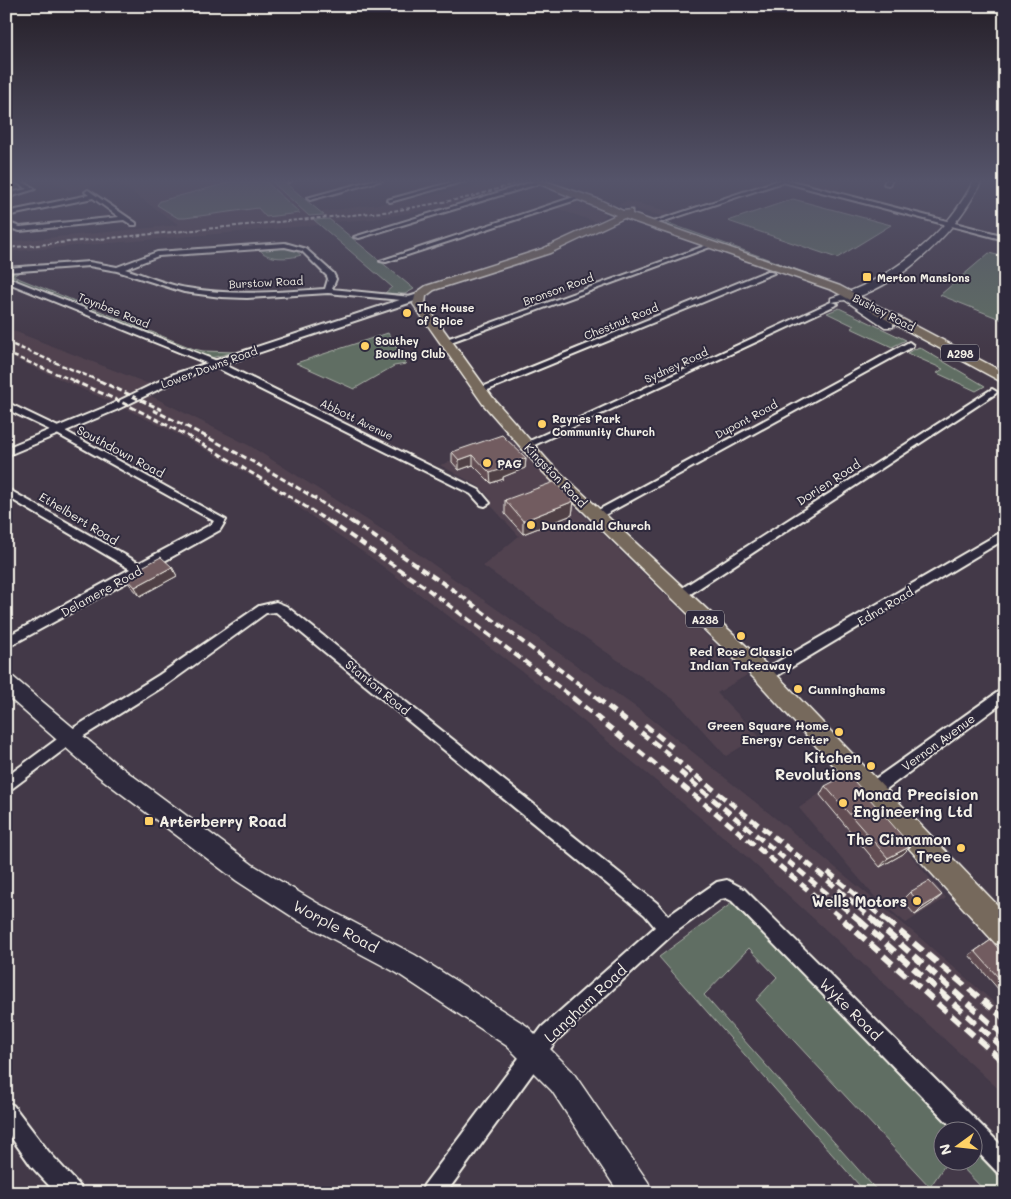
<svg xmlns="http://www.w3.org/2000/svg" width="1011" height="1199" viewBox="0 0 1011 1199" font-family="Mali,sans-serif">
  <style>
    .built { fill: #514350 }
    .green { fill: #606e64; stroke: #aab0a6 }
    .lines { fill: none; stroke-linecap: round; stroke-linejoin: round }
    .minor-casing { stroke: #f4f1e8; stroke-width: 4 }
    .tertiary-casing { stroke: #f4f1e8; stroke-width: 4 }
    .secondary-casing { stroke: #f4f1e8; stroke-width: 3 }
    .primary-casing { stroke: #f4f1e8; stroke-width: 3 }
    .minor { fill: #2f2a3d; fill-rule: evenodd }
    .tertiary { fill: #2f2a3d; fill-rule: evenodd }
    .secondary { fill: #2f2a3d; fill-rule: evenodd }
    .primary { fill: #76695c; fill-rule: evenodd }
    .rail-far5 { stroke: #f4f1e8; stroke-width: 2; stroke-dasharray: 4 2; stroke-linecap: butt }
    .rail-far4 { stroke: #f4f1e8; stroke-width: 2.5; stroke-dasharray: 5 2.5; stroke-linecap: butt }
    .rail-far3 { stroke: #f4f1e8; stroke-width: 3; stroke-dasharray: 6 3; stroke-linecap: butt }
    .rail-far2 { stroke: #f4f1e8; stroke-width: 4; stroke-dasharray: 8 4; stroke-linecap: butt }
    .rail-far1 { stroke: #f4f1e8; stroke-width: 5; stroke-dasharray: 9 5; stroke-linecap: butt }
    .rail { stroke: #f4f1e8; stroke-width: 6; stroke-dasharray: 12 6; stroke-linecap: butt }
    .wall { fill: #624e53; stroke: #f4f1e8 }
    .shaded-wall { fill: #504044; stroke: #f4f1e8 }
    .building { fill: #725b61; stroke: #f4f1e8 }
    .poi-dot { fill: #ffd166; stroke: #2f2a3d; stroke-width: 2 }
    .labels { text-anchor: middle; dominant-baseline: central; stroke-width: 4; stroke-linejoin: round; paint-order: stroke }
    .far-poi-label { font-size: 11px; font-weight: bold; fill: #f4f1e8; stroke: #2f2a3d; text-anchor: start }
    .far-street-label { font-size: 11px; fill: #f4f1e8; stroke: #2f2a3d }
    .shield { fill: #2f2a3d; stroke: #b9b5b5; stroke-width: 1 }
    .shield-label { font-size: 11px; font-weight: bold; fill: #f4f1e8 }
    .street-label { font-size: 12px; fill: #f4f1e8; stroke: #2f2a3d }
    .poi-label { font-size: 12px; font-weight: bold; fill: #f4f1e8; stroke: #2f2a3d; text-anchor: start }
    .near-poi-label { font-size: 15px; font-weight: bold; fill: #f4f1e8; stroke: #2f2a3d; text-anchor: end }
    .near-street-label { font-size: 15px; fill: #f4f1e8; stroke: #2f2a3d }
  </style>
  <rect width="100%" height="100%" fill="#433948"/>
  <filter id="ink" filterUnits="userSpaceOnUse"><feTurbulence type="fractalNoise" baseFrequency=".02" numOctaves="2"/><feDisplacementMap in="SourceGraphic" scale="10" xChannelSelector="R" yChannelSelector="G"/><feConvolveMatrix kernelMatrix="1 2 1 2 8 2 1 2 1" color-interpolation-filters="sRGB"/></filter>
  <g filter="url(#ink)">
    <!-- built -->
    <g class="built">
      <polygon points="51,180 269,180 319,225 6,252 6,242 179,225 116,181 70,191"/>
      <polygon points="483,180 518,180 525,183 457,205 373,219 332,222 321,212 407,200 489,183"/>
      <polygon points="790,180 844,180 838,192"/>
      <polygon points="576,201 602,210 606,214 605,217 596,222 555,208"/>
      <polygon points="627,201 673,212 662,216 617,205"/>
      <polygon points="6,328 149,384 111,402 6,355"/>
      <polygon points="147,394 250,446 397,539 644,713 790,830 919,937 1005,1012 1005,1095 736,847 531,678 373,559 268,486 187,439 120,406"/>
      <polygon points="512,441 579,511 747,675 717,693 759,736 726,756 675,700 483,566 519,536 487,501 491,499 480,487 440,465"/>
      <polygon points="842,778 908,852 946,898 906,923 875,897 799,808"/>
    </g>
    <!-- green -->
    <g class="green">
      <polygon points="230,180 264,180 300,213 266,217 258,208 185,218 178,218 157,205 160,201 228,183"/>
      <polygon points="270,180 282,180 324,215 309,216"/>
      <polygon points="793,199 891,225 837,258 728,221"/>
      <polygon points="329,219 414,289 405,294 385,293 392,287 314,220"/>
      <polygon points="668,223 820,278 756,259 665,224"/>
      <path d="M283,247l12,3 6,5c-11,4 -34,5 -41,-5z"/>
      <polygon points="989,253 1005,257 1005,321 940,295"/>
      <polygon points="21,271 13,276 194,349 203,351 235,352 211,358 6,276 6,272"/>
      <polygon points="839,308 906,340 892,347 851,328 854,326 827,313"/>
      <polygon points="388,333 406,364 394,366 354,389 296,363"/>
      <polygon points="919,347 985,386 976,391 937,373 943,369 907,353"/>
      <polygon points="732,903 954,1131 944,1132 944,1162 947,1162 930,1187 756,1000 777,977 749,948 704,995 879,1193 866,1193 659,957"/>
      <polygon points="974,1151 1005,1183 1005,1193 987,1193 957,1162 974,1162"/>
    </g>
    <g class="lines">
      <!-- minor casing -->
      <g class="minor-casing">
        <g id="minor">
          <polygon points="13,180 20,180 35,189 6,198 6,194 27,189"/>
          <polygon points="283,180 292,180 289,182"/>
          <polygon points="373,180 382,180 310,200 307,198"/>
          <polygon points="460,180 469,180 390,202 387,200"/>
          <polygon points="539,180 541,183 359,238 354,237"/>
          <polygon points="779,180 788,180 1005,236 1005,240 783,182 658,223 653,222"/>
          <polygon points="886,180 892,180 889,185 884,184"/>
          <polygon points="88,190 136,223 136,225 132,225 124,220 20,231 6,227 6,222 20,227 119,217 93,198 6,216 6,212 89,195 85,192"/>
          <polygon points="580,195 582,198 386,262 380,261"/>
          <path d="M285,243l21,6 27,24 3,6 -4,10 79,8 4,2 -4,2 -83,-8 -81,5 -26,-1 -37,-5 -67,-21 -28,-5 -83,6v-4l83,-6 28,5 40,-15zM285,247l17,4 25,25 1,3 -3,10c-46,3 -92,7 -138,-1 -21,-3 -42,-13 -62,-19l33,-13z"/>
          <polygon points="705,246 710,247 448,343 441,341"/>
          <polygon points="767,271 774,273 483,392 475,390"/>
          <polygon points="6,277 217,361 479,490 490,503 485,506 481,505 471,494 211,365 6,282"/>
          <polygon points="831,302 838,304 530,447 526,448 521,445"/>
          <polygon points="909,342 913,345 912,347 599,518 591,518 589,515"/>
          <polygon points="992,389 997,392 995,394 684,598 676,598 674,595 676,592"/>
          <polygon points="6,402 56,426 226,520 220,530 150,569 143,571 138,576 6,648 6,637 130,569 6,496 6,488 139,563 212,524 214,521 50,430 6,409"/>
          <polygon points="1005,530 1005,539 770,680 765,682 760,680 758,676 760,672"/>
          <polygon points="276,602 286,606 657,903 668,916 717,882 727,880 744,889 1005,1149 1005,1175 997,1172 974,1148 974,1132 957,1132 732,901 726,898 721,899 673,934 556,1041 446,1193 421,1193 424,1185 542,1027 655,927 645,915 276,612 266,613 169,683 74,742 6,793 6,777 64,734 159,675 259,606"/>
          <polygon points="1005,687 1005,701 877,796 871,798 865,796 863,791 865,786"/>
          <polygon points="6,1102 13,1105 48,1151 79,1185 82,1193 56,1193 32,1167 6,1130"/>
        </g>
      </g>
      <!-- tertiary casing -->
      <g class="tertiary-casing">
        <polygon id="tertiary" points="418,294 421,295 421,299 182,378 116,410 6,456 6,448 108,406 174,374"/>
      </g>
      <!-- secondary casing -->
      <g class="secondary-casing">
        <g id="secondary">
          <path d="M974,180h8c-22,48 -77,102 -128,118l39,25v4h-8l-40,-27 -14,2v-4c59,-18 116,-62 143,-118z"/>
          <polygon points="6,675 13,677 114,762 253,865 317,903 415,955 527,1026 572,1071 648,1182 652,1193 619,1193 552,1091 507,1046 397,973 299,921 237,881 98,776 6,695"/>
        </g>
      </g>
      <!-- primary casing -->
      <g class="primary-casing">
        <polygon id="primary" points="530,180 542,180 600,200 623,211 632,210 632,214 840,286 1005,373 1005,382 1000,381 832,290 624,218 550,253 434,290 426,296 425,304 493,398 550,463 772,670 1005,913 1005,946 995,943 758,682 540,469 483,404 413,304 416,293 426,286 542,249 616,215"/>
      </g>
      <!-- minor -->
      <use href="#minor" class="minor"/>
      <!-- tertiary -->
      <use href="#tertiary" class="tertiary"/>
      <!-- secondary -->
      <use href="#secondary" class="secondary"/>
      <!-- primary -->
      <use href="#primary" class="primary"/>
      <!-- rail-far5 -->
      <polyline class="rail-far5" points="6,248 393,211 471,197 526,180"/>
      <!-- rail-far4 -->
      <g class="rail-far4">
        <polyline points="6,342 102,382"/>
        <polyline points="6,353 77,382"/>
      </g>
      <!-- rail-far3 -->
      <g class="rail-far3">
        <path d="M73,381c91,37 176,89 258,142"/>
        <polyline points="100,381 162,410"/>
        <path d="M153,410c68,33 136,70 200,113"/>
      </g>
      <!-- rail-far2 -->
      <g class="rail-far2">
        <polyline points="329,521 426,588 575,699"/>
        <polyline points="351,521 456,592 599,699"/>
      </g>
      <!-- rail-far1 -->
      <g class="rail-far1">
        <polyline points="573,698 727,822 845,921"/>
        <polyline points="597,698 816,870 874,921"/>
        <polyline points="645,725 672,747"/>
        <polyline points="680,772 860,921"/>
        <polyline points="828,872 887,921"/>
      </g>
      <!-- rail -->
      <g class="rail">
        <polyline points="843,920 1005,1063"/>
        <polyline points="859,920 1005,1049"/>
        <polyline points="873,920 1005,1036"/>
        <polyline points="886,920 1005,1019"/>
      </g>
    </g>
    <!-- wall -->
    <g class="wall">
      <polygon points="452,452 526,458 525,468 503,477 503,479 491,483 473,465 459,470 452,462"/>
      <polygon points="505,500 574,501 572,515 523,534 505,514"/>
      <polygon points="172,567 177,576 140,596 130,585 125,576"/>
      <polygon points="825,786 911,846 903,854 880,867 820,795"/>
      <polygon points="910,892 933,903 915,915 902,900"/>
      <polygon points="991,940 1005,956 1005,997 969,955"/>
    </g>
    <!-- shaded-wall -->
    <g class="shaded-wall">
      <polygon points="473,455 473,465 459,470 459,460"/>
      <polygon points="526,458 525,468 503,477 503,479 491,483 490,473 501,467"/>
      <polygon points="574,501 572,515 523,534 523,521"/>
      <polygon points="172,567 177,576 140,596 135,587"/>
      <polygon points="911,846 903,854 880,867 888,858"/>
      <polygon points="942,895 933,903 915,915 923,907"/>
    </g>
    <!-- building -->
    <g class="building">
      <polygon points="502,435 526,458 501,467 503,469 490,473 473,455 459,460 452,452"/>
      <polygon points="554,482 574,501 523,521 505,500"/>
      <polygon points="161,557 172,567 135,587 125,576"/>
      <polygon points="848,774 911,846 888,858 825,786"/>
      <polygon points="929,881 942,895 923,907 910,892"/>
      <polygon points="991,940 1005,956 1005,985 975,951"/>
    </g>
  </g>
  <!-- sky -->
  <linearGradient id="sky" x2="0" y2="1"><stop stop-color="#251f28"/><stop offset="0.52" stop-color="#55546a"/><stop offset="1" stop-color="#55546a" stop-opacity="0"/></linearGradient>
  <rect width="1011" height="348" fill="url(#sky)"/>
  <!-- markers -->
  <g class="poi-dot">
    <rect x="862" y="272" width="10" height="10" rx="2.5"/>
    <circle cx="407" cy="313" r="5"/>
    <circle cx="365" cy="346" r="5"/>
    <circle cx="542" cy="424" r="5"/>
    <circle cx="487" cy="463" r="5"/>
    <circle cx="531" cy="525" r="5"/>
    <circle cx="741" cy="636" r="5"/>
    <circle cx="798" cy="689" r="5"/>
    <circle cx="839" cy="732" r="5"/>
    <circle cx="871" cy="766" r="5"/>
    <circle cx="843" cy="803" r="5"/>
    <rect x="144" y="816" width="10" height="10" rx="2.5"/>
    <circle cx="961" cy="848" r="5"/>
    <circle cx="917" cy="901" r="5"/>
  </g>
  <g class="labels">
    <!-- far-poi labels -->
    <g class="far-poi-label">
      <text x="877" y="277">Merton Mansions</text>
      <text x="417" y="307">The House<tspan x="417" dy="13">of Spice</tspan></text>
      <text x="375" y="340">Southey<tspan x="375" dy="13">Bowling Club</tspan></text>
      <text x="552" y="418">Raynes Park<tspan x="552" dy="13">Community Church</tspan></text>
    </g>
    <!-- far-street labels -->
    <g class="far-street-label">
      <text transform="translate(266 282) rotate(-3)">Burstow Road</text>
      <text transform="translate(558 289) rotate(-20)">Bronson Road</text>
      <text transform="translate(114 310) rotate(22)">Toynbee Road</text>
      <text transform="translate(884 312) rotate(27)">Bushey Road</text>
      <text transform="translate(621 321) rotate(-22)">Chestnut Road</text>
      <text transform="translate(676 365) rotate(-25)">Sydney Road</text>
      <text transform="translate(209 367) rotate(-20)">Lower Downs Road</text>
      <text transform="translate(357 419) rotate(26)">Abbott Avenue</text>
      <text transform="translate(746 419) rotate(-28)">Dupont Road</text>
    </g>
    <!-- shield labels -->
    <g class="shield">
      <rect x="941" y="344.5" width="38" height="17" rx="4"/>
      <rect x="686" y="610.5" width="38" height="17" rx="4"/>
    </g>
    <g class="shield-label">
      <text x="960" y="353">A298</text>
      <text x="705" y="619">A238</text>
    </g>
    <!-- street labels -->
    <g class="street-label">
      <text transform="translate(121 451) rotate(28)">Southdown Road</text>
      <text transform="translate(556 475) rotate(46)">Kingston Road</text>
      <text transform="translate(828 482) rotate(-33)">Dorien Road</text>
      <text transform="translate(79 518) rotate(31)">Ethelbert Road</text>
      <text transform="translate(101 591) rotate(-29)">Delamere Road</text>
      <text transform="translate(885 606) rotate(-31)">Edna Road</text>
      <text transform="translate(378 687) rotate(39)">Stanton Road</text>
      <text transform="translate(938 742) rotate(-36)">Vernon Avenue</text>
    </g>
    <!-- poi labels -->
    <g class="poi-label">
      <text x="497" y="463">PAG</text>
      <text x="541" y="525">Dundonald Church</text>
      <text x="741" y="651" text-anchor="middle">Red Rose Classic<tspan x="741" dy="14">Indian Takeaway</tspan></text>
      <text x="808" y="689">Cunninghams</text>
      <text x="829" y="725" text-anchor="end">Green Square Home<tspan x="829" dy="14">Energy Center</tspan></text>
    </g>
    <!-- near-poi labels -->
    <g class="near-poi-label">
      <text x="861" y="757">Kitchen<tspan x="861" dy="17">Revolutions</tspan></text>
      <text x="853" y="794" text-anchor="start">Monad Precision<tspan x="853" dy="17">Engineering Ltd</tspan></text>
      <text x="159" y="821" text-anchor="start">Arterberry Road</text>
      <text x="951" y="839">The Cinnamon<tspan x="951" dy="17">Tree</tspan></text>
      <text x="907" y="901">Wells Motors</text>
    </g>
    <!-- near-street labels -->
    <g class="near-street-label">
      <text transform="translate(336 926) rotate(28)">Worple Road</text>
      <text transform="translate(585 1003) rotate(-43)">Langham Road</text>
      <text transform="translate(851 1009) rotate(45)">Wyke Road</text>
    </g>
  </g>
  <!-- margin -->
  <rect width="1011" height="1199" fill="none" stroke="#2f2a3d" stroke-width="25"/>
  <rect x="12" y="12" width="986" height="1174" fill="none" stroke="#f4f1e8" stroke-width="2" filter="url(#ink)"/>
  <!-- north arrow -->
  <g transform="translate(958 1146) rotate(255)"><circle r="24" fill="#2f2a3d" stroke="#7e7a81"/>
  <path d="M0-4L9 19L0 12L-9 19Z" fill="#ffd166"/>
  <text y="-8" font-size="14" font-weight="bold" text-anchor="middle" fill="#f4f1e8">N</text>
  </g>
</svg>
